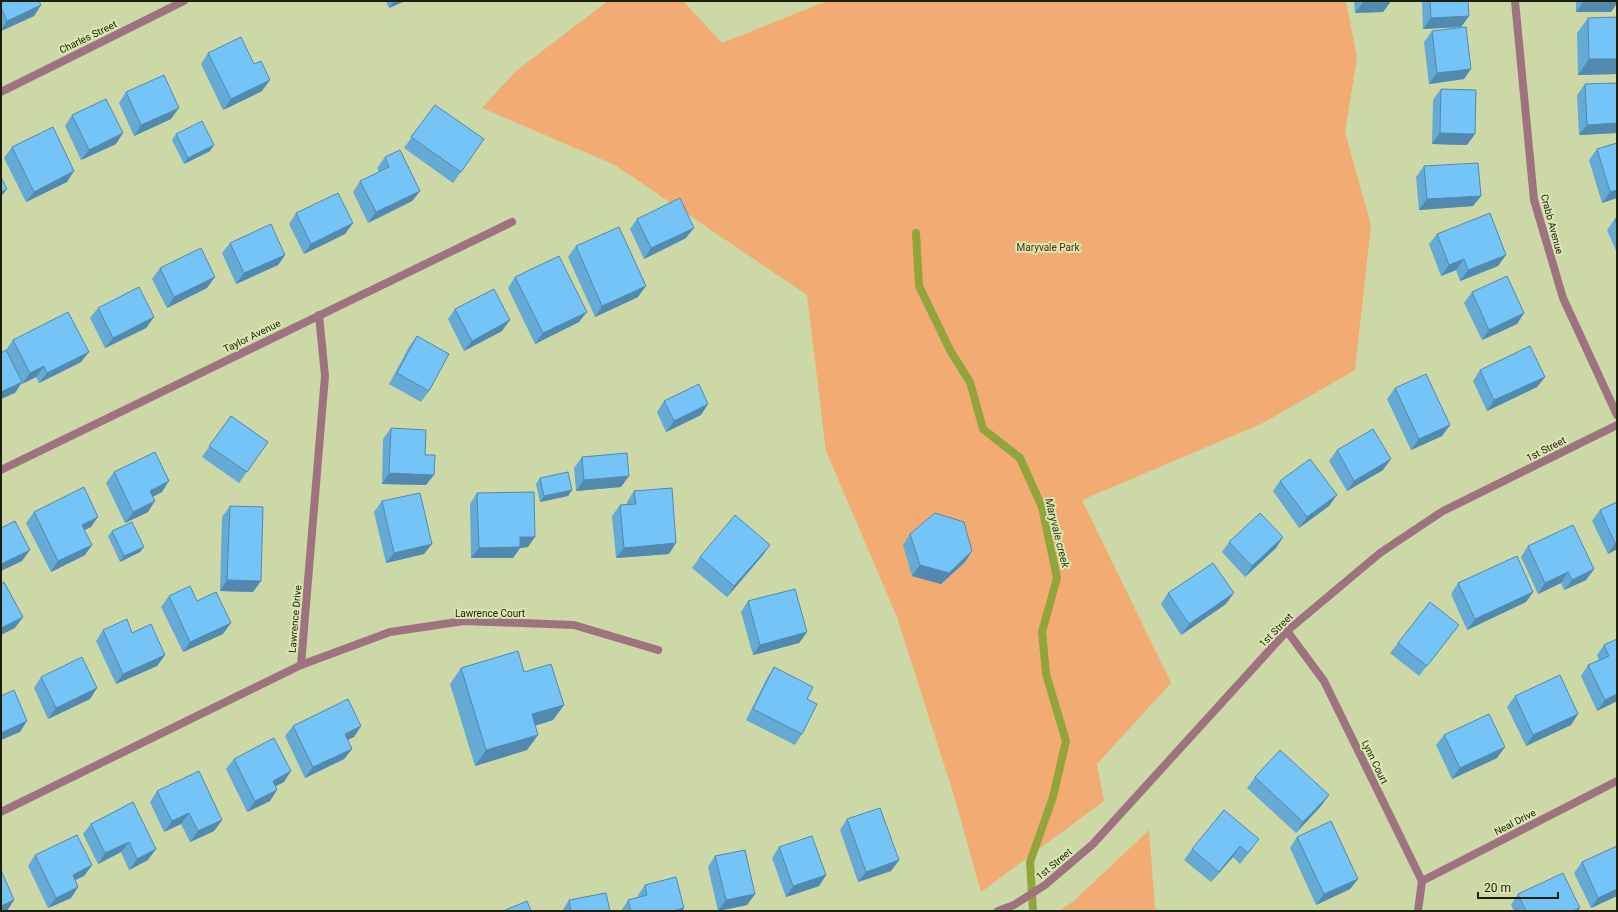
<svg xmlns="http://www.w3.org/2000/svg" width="1618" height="912" viewBox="0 0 1618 912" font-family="Roboto,sans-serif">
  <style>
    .green { fill: #f2ab73 }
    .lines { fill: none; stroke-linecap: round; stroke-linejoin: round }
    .stream { stroke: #92a53a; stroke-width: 8 }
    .minor { stroke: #9f7280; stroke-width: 8 }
    .tertiary { stroke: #9f7280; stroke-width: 8 }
    .wall { fill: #65a9d5 }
    .shaded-wall { fill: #5289ae }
    .building { fill: #75c4f8; stroke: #5289ae }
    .labels { text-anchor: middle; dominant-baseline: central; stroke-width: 4; stroke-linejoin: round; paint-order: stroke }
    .street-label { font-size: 10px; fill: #1b1f0b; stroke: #d9e6b1 }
    .park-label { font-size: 10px; fill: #502e10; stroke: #d9e6b1 }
    .water-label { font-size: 11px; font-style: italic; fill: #333b0f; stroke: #d9e6b1 }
  </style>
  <rect width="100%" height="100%" fill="#ccd8a5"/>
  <!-- green -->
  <g class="green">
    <polygon points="608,1 683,1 722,43 827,1 1346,1 1357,58 1345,132 1371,225 1355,370 1263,423 1082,500 1171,683 1097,764 1104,801 981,892 955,799 897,617 826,451 807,295 615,165 482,108 516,71"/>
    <polygon points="1149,830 1155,907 1158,911 1059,911 1074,901"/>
  </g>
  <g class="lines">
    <!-- stream -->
    <polyline class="stream" points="916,233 919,286 951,352 970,382 983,429 1020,458 1042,507 1057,578 1042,632 1046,674 1066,741 1053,797 1030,862 1033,911"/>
    <!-- minor -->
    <g class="minor">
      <polyline points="1515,1 1534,200 1563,298 1617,415"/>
      <polyline points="1,92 184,1"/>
      <polyline points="1,470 512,222"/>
      <polyline points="1287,631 1324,681 1422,881 1418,911"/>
      <polyline points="301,665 325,376 319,315"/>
      <polyline points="1,812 301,665 390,632 464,621 574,625 658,650"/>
      <polyline points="1422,881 1617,781"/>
    </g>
    <!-- tertiary -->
    <polyline class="tertiary" points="998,911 1014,905 1045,885 1093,844 1287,631 1380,553 1443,511 1617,425"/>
  </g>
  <!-- wall -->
  <g class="wall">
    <polygon points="1,1 41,5 34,16 1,31"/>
    <polygon points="386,1 405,1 389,8"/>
    <polygon points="1354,1 1391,1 1383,12 1355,13"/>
    <polygon points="1422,1 1468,1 1469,16 1461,27 1423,29"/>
    <polygon points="1576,1 1617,1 1617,3 1611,12 1576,12"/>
    <polygon points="1588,18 1617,74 1578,75 1577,33"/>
    <polygon points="1432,31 1464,79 1429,84 1424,42"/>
    <polygon points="208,53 254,64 262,91 223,110 201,64"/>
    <polygon points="1617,83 1617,133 1579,135 1577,95 1585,84"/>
    <polygon points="1441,89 1467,145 1432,144 1433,100"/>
    <polygon points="126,92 171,119 134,136 119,103"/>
    <polygon points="435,105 484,139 453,183 404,148"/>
    <polygon points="72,115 116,144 81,160 65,126"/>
    <polygon points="176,134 210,151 184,164 172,140"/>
    <polygon points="1617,143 1617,198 1602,203 1589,160 1597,149"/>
    <polygon points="12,147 67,182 26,202 4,158"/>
    <polygon points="385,157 420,191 412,201 368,223 353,192 360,181 379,172 377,168"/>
    <polygon points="1424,166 1481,196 1473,206 1419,210 1416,177"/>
    <polygon points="296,213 345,234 304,254 289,224"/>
    <polygon points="1617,218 1617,253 1607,230 1615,219"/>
    <polygon points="637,219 686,238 644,259 630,229"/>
    <polygon points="1437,234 1498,266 1460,281 1456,270 1441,276 1429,244"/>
    <polygon points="230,243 285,255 278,265 236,284 222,253"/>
    <polygon points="576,246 638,297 595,317 568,257"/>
    <polygon points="160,268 207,288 167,308 152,279"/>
    <polygon points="515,277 579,322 535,344 508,288"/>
    <polygon points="1472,292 1524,313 1517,324 1482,340 1464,303"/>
    <polygon points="98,308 154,317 146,328 105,348 90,318"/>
    <polygon points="455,309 502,331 464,351 448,319"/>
    <polygon points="417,336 429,391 421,402 389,384 409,347"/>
    <polygon points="13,340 81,362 39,383 36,377 22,384 22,382 15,393 6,350"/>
    <polygon points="1480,370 1545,377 1537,387 1487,411 1473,381"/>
    <polygon points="1395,388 1450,425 1442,436 1411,450 1387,399"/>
    <polygon points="664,401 701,415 666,432 657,412"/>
    <polygon points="231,416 268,442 239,483 202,457"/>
    <polygon points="391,428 425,455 426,485 382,484 383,439"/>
    <polygon points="1337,450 1383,470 1347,491 1329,461"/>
    <polygon points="582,457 621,487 576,491 574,468"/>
    <polygon points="114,472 162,492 153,496 148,512 125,523 106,483"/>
    <polygon points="540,478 572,490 568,496 540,502 536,484"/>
    <polygon points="1280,481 1329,506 1299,528 1273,491"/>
    <polygon points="634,491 669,554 616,558 612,516 620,505 627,505 627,502"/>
    <polygon points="477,493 528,547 520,548 513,558 471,558 470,504"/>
    <polygon points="382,501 424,554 386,563 374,512"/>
    <polygon points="1617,502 1617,549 1608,554 1592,521 1600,510"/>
    <polygon points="230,506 253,592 220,591 222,517"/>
    <polygon points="34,512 91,527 85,530 85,555 51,572 26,523"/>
    <polygon points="112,531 144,547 140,552 120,562 108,536"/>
    <polygon points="910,534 972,551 965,562 941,584 912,576 903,545"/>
    <polygon points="1283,537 1276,548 1245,577 1222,552 1229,542"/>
    <polygon points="770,545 762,556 727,597 692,568 700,557"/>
    <polygon points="1528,546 1594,569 1586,580 1564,590 1561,583 1538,594 1521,557"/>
    <polygon points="1458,583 1533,592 1526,602 1467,630 1451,594"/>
    <polygon points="1168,593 1226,604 1181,635 1161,604"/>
    <polygon points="169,596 197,601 223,634 183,652 161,607"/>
    <polygon points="748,601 807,632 799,643 753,655 741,612"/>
    <polygon points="103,630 132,633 165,655 157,666 116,684 96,641"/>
    <polygon points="1451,635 1419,676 1390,653 1398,643"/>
    <polygon points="1617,639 1617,701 1597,711 1581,676 1588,665 1599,660 1597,655 1604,645"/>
    <polygon points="774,667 807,699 802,734 795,745 746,720 767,678"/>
    <polygon points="461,668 524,672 564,705 553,720 535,726 538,735 527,750 475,766 450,684"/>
    <polygon points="41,677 97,688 90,699 48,719 34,688"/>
    <polygon points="1515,696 1578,714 1571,725 1526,746 1507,707"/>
    <polygon points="293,726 361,726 354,737 347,740 352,749 344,759 305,778 285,736"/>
    <polygon points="1444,735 1497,758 1452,779 1436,745"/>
    <polygon points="234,759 284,782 275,786 270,801 247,812 226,769"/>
    <polygon points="1255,777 1329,795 1321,806 1296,833 1247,788"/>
    <polygon points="157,791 222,820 214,831 190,842 181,824 164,832 150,802"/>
    <polygon points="133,802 148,860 129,870 121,852 98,864 83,834 91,824"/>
    <polygon points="1224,810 1251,850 1240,864 1233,857 1211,882 1184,860 1192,849"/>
    <polygon points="847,819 899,860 891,871 858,882 840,830"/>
    <polygon points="1297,837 1358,879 1350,889 1316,905 1290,848"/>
    <polygon points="1617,846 1617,896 1591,908 1574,873 1582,862"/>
    <polygon points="779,847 826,875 819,886 786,897 772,858"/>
    <polygon points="35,855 92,865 84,876 75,880 78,887 71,898 48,908 28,866"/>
    <polygon points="715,856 755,894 747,905 718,911 708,867"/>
    <polygon points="645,885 682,911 621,911 628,900 638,897 638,895"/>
    <polygon points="1518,894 1580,908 1577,911 1514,911 1511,905"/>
    <polygon points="569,900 610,911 562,911"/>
  </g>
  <!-- shaded-wall -->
  <g class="shaded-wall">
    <polygon points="394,1 405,1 389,8"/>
    <polygon points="1391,1 1383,12 1355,13 1363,2"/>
    <polygon points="1584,1 1617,2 1617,3 1611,12 1576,12"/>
    <polygon points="41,5 34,16 1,31 1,30 7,21"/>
    <polygon points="1469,16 1461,27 1423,29 1431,18"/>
    <polygon points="1589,59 1617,59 1617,74 1578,75"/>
    <polygon points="1471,69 1464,79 1429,84 1437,73"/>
    <polygon points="270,80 262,91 223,110 231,99"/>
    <polygon points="179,108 171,119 134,136 141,125"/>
    <polygon points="1617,123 1617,133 1579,135 1587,125"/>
    <polygon points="123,133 116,144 81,160 89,150"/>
    <polygon points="1440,133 1475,134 1467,145 1432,144"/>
    <polygon points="214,145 210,151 184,164 188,158"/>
    <polygon points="74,171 67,182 26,202 34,192"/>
    <polygon points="7,189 1,197 1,192"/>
    <polygon points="1617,190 1617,198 1602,203 1610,192"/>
    <polygon points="420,191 412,201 368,223 376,212"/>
    <polygon points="1481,196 1473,206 1419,210 1427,199"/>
    <polygon points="353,223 345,234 304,254 311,244"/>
    <polygon points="694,228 686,238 644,259 651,248"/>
    <polygon points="285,255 278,265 236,284 244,273"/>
    <polygon points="1506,255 1498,266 1460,281 1468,270"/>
    <polygon points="1464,259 1456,270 1441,276 1449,265"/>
    <polygon points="215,277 207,288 167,308 174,297"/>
    <polygon points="646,286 638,297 595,317 602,306"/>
    <polygon points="587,312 579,322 535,344 543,333"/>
    <polygon points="1524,313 1517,324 1482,340 1489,330"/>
    <polygon points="154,317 146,328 105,348 113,338"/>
    <polygon points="510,320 502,331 464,351 472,341"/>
    <polygon points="89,352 81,362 39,383 47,373"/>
    <polygon points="44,366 36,377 22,384 30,373"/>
    <polygon points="1545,377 1537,387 1487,411 1494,400"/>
    <polygon points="22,382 15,393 1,399 1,392"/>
    <polygon points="708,404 701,415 666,432 674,421"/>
    <polygon points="1450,425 1442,436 1411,450 1419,439"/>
    <polygon points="1391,459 1383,470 1347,491 1354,481"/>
    <polygon points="389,473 434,475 426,485 382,484"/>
    <polygon points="629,476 621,487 576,491 584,480"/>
    <polygon points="169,481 162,492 143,502 150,491"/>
    <polygon points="572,490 568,496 540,502 544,496"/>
    <polygon points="1337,495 1329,506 1299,528 1307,517"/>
    <polygon points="155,501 148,512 125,523 133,512"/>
    <polygon points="98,517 91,527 74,535 82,525"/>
    <polygon points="520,537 535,537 528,547 520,548 513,558 471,558 479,548"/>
    <polygon points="1283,537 1276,548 1245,577 1252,566"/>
    <polygon points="1617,542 1617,549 1608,554 1615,543"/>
    <polygon points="676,543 669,554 616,558 624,548"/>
    <polygon points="432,544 424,554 386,563 394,553"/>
    <polygon points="92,545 85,555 51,572 58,561"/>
    <polygon points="770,545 762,556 727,597 734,586"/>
    <polygon points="144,547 140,552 120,562 124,556"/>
    <polygon points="30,550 22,561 1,571 1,564"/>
    <polygon points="972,551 965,562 941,584 912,576 920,565"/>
    <polygon points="1594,569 1586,580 1564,590 1572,580"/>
    <polygon points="1568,572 1561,583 1538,594 1545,583"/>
    <polygon points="227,580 261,581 253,592 220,591"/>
    <polygon points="1533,592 1526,602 1467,630 1475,619"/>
    <polygon points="1234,593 1226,604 1181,635 1189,624"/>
    <polygon points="23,617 15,628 1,635 1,628"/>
    <polygon points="231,623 223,634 183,652 190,642"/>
    <polygon points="807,632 799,643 753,655 760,645"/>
    <polygon points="165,655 157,666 116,684 123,674"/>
    <polygon points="97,688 90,699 48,719 56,708"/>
    <polygon points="1617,694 1617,701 1597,711 1605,700"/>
    <polygon points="564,705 553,720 521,730 532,714"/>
    <polygon points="1578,714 1571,725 1526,746 1533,735"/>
    <polygon points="27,721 20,732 1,740 1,733"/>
    <polygon points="361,726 354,737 337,745 345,734"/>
    <polygon points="538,735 527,750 475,766 486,750"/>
    <polygon points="1505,747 1497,758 1452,779 1460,768"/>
    <polygon points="352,749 344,759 305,778 313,767"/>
    <polygon points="291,771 284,782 265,792 273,781"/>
    <polygon points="277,790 270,801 247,812 255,801"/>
    <polygon points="1329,795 1321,806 1296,833 1303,822"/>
    <polygon points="189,813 181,824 164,832 172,821"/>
    <polygon points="222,820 214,831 190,842 198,831"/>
    <polygon points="129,842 121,852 98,864 105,853"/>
    <polygon points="1240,846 1233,857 1211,882 1219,872"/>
    <polygon points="156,849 148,860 129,870 137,859"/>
    <polygon points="899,860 891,871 858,882 866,872"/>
    <polygon points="92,865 84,876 65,885 73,875"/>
    <polygon points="826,875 819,886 786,897 793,886"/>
    <polygon points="1358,879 1350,889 1316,905 1324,894"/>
    <polygon points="78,887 71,898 48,908 56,898"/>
    <polygon points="1617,889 1617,896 1591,908 1598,898"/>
    <polygon points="755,894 747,905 718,911 726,900"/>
    <polygon points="14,900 7,911 1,911 1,906"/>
    <polygon points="684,908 682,911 673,911"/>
    <polygon points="1580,908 1577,911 1572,911"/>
  </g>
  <!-- building -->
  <g class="building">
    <polygon points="1,1 39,1 41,5 7,21 1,7"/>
    <polygon points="1363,1 1387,1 1363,2"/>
    <polygon points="1430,1 1468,1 1469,16 1431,18"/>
    <polygon points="1584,1 1617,1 1617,2"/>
    <polygon points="1617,17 1617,59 1589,59 1588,18"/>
    <polygon points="1466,27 1471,69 1437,73 1432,31"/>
    <polygon points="241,37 254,64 261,61 270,80 231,99 208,53"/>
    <polygon points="164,75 179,108 141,125 126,92"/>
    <polygon points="1617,83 1617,123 1587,125 1585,84"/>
    <polygon points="1441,89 1476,90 1475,134 1440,133"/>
    <polygon points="106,99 123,133 89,150 72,115"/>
    <polygon points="435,105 484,139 461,172 411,137"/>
    <polygon points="202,121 214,145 188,158 176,134"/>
    <polygon points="53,127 74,171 34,192 12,147"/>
    <polygon points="1617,143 1617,190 1610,192 1597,149"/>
    <polygon points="400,150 420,191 376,212 360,181 389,167 385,157"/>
    <polygon points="1478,163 1481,196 1427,199 1424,166"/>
    <polygon points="1,177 7,189 1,192"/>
    <polygon points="338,193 353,223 311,244 296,213"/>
    <polygon points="680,198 694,228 651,248 637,219"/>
    <polygon points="1490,213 1506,255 1468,270 1464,259 1449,265 1437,234"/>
    <polygon points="1617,218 1617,225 1615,219"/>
    <polygon points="271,224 285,255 244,273 230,243"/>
    <polygon points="619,227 646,286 602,306 576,246"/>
    <polygon points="201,248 215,277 174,297 160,268"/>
    <polygon points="559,256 587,312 543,333 515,277"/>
    <polygon points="1507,276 1524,313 1489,330 1472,292"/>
    <polygon points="139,287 154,317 113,338 98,308"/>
    <polygon points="494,289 510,320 472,341 455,309"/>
    <polygon points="68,312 89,352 47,373 44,366 30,373 13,340"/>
    <polygon points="417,336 449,354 429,391 397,373"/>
    <polygon points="1530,346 1545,377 1494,400 1480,370"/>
    <polygon points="6,350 22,382 1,392 1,353"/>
    <polygon points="1426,374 1450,425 1419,439 1395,388"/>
    <polygon points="699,384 708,404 674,421 664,401"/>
    <polygon points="231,416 268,442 247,472 209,446"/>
    <polygon points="391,428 426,430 425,455 435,455 434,475 389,473"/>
    <polygon points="1373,429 1391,459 1354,481 1337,450"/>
    <polygon points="155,452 169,481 150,491 155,501 133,512 114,472"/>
    <polygon points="627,453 629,476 584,480 582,457"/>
    <polygon points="1310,459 1337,495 1307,517 1280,481"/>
    <polygon points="568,472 572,490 544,496 540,478"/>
    <polygon points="84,487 98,517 82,525 92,545 58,561 34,512"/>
    <polygon points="672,488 676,543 624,548 620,505 636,504 634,491"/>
    <polygon points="534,492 535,537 520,537 520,547 479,548 477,493"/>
    <polygon points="420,493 432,544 394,553 382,501"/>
    <polygon points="1617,502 1617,542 1615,543 1600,510"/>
    <polygon points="230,506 263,507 261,581 227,580"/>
    <polygon points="935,513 964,522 972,551 949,573 920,565 910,534"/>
    <polygon points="1260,513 1283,537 1252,566 1229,542"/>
    <polygon points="735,515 770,545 734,586 700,557"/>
    <polygon points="15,521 30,550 1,564 1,528"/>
    <polygon points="132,522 144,547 124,556 112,531"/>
    <polygon points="1573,525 1594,569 1572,580 1568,572 1545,583 1528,546"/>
    <polygon points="1517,556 1533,592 1475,619 1458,583"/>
    <polygon points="1213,563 1234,593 1189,624 1168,593"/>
    <polygon points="4,582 23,617 1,628 1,584"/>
    <polygon points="190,586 197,601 216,592 231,623 190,642 169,596"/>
    <polygon points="795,589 807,632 760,645 748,601"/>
    <polygon points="1430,602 1459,625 1427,666 1398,643"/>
    <polygon points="127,619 132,633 151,624 165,655 123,674 103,630"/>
    <polygon points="1617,639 1617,694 1605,700 1588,665 1609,656 1604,645"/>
    <polygon points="518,651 524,672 551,664 564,705 532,714 538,735 486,750 461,668"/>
    <polygon points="82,657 97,688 56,708 41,677"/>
    <polygon points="774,667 813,687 807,699 817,704 802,734 753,709"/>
    <polygon points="1560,675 1578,714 1533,735 1515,696"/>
    <polygon points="14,690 27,721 1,733 1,696"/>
    <polygon points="348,699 361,726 345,734 352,749 313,767 293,726"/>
    <polygon points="1489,714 1505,747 1460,768 1444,735"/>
    <polygon points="274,738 291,771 273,781 277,790 255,801 234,759"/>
    <polygon points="1280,750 1329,795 1303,822 1255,777"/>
    <polygon points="199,771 222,820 198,831 189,813 172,821 157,791"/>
    <polygon points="133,802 156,849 137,859 129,842 105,853 91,824"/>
    <polygon points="880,808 899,860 866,872 847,819"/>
    <polygon points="1224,810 1259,839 1248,853 1240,846 1219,872 1192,849"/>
    <polygon points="1331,821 1358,879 1324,894 1297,837"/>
    <polygon points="77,835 92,865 73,875 78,887 56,898 35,855"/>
    <polygon points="812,836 826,875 793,886 779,847"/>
    <polygon points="1617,846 1617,889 1598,898 1582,862"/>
    <polygon points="745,850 755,894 726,900 715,856"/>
    <polygon points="1,870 14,900 1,906"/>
    <polygon points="1563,873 1580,908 1572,911 1526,911 1518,894"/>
    <polygon points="676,877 684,908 673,911 631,911 628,900 647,895 645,885"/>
    <polygon points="606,893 610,911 571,911 569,900"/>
    <polygon points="527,901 531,911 503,911"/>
  </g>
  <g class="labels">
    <!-- street labels -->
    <g class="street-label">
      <text transform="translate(88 37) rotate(-26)">Charles Street</text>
      <text transform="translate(1552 224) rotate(75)">Crabb Avenue</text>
      <text transform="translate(252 336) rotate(-26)">Taylor Avenue</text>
      <text transform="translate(1546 449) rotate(-27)">1st Street</text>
      <text x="490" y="613">Lawrence Court</text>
      <text transform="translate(295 619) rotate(-85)">Lawrence Drive</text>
      <text transform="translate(1276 630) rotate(-45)">1st Street</text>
      <text transform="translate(1375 762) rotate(64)">Lynn Court</text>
      <text transform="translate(1515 822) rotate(-27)">Neal Drive</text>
      <text transform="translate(1054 864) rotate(-40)">1st Street</text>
    </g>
    <!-- park labels -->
    <g class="park-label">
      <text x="1048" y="247">Maryvale Park</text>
    </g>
    <!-- water labels -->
    <g class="water-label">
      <text transform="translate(1057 533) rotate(76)">Maryvale creek</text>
    </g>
  </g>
  <!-- border -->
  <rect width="1618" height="912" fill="none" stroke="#1b1f0b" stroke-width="4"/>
  <!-- scale -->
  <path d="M1478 892v6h80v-6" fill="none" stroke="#1b1f0b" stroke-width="2"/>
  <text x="1484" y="892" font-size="12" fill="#1b1f0b" stroke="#d9e6b1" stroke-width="3" paint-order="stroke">20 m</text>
</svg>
